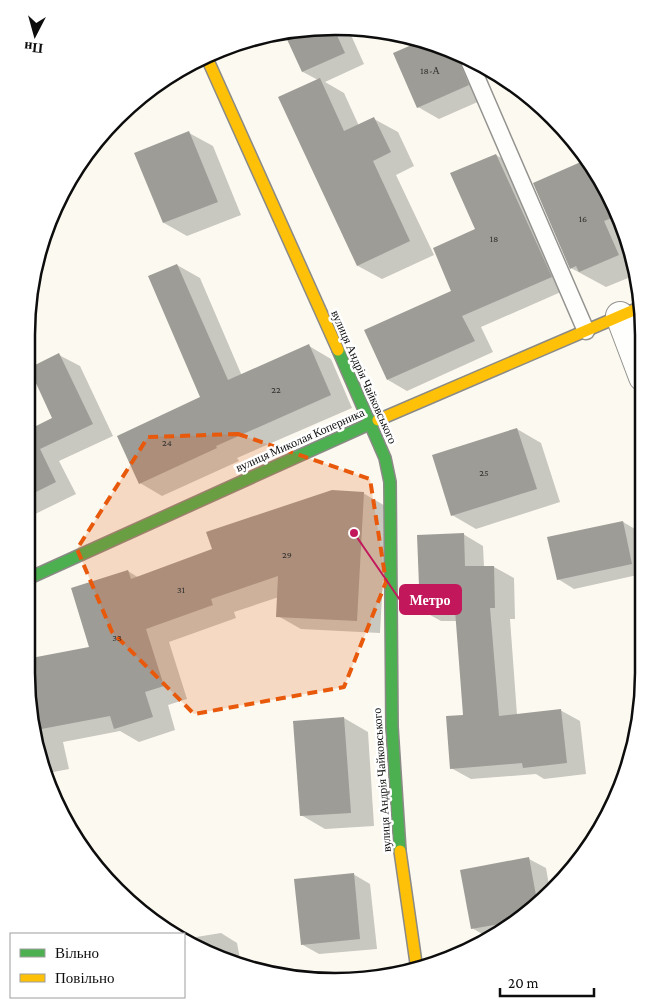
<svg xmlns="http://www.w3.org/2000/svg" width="670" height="1008" viewBox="0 0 670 1008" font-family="'Crimson Pro',serif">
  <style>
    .shadow { fill: #0003 }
    .building { fill: #9e9c96 }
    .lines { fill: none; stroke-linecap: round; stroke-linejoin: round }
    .lane-casing { stroke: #94938f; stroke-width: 19 }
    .street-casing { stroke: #94938f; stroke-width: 30 }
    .fast-casing { stroke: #8b8a86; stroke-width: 14 }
    .slow-casing { stroke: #8b8a86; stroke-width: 14 }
    .lane { stroke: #fefefd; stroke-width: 16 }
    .street { stroke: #fefefd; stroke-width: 28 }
    .fast { stroke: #4caf50; stroke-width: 11 }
    .slow { stroke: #ffc107; stroke-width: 11 }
    .marked { fill: #e8590c; fill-opacity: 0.2; stroke: #e8590c; stroke-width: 4; stroke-dasharray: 10 6; stroke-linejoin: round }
    .labels { text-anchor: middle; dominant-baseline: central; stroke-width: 5; stroke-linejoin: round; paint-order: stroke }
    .number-label { font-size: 10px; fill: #31312f }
    .street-label { font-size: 12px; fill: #0d0d0d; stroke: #fff }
    .rim { fill: none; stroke: #0d0d0d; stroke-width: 2.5 }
    .leader { fill: none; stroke: #c2185b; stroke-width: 2 }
    .callout-dot { fill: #c2185b; stroke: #fff; stroke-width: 2 }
    .callout { fill: #c2185b; stroke: #c2185b; stroke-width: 2 }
    .callout-label { font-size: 14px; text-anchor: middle; font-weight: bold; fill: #fff }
  </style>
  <rect width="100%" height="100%" fill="#fbf9f0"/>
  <!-- shadow -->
  <g class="shadow">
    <polygon points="315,27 357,32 351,35 364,64 325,82 344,93 359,126 374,119 398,132 414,166 396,175 434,255 382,279 358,266 318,80 303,72 286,35"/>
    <polygon points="424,41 435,43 483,71 481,75 489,97 439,119 418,107 395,54"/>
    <polygon points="486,73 511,87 509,88 488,76"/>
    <polygon points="189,133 213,146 241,215 187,236 164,223"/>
    <polygon points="496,155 515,166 570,288 481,327 493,352 407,391 388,380 453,292 476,230"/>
    <polygon points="584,162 612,199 633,276 606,287 571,268 534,184"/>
    <polygon points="177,265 200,278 242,376 309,346 331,359 352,408 237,458 239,461 162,496 140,483 202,398"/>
    <polygon points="29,297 35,310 29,313"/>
    <polygon points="59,355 80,366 113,436 59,461 76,494 27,518 28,431 54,418"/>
    <polygon points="517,429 541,443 560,502 476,529 452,515"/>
    <polygon points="363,493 387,507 380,633 301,629 278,616 279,597 234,612 236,618 169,642 187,699 168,705 175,730 139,742 120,731 63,742 69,769 43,774 26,673 91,648 128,571 139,578"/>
    <polygon points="623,522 640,532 642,574 574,589 558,579"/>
    <polygon points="463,534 483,546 484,567 494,567 514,578 515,619 510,619 517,715 560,710 580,721 586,774 544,779 536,774 471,779 451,768 464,716 457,621 441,621 421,610"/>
    <polygon points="636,622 642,622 641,657 640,656"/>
    <polygon points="344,718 368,732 374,826 325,829 301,815"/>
    <polygon points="529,859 546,868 550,891 493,937 489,938 472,928"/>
    <polygon points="353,874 370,884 377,949 319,954 303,945"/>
    <polygon points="221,933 237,943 241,964 217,958 184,939"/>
  </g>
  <!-- building -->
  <g class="building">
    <polygon points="315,27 334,29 345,53 302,72 285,35"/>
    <polygon points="421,41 435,43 461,58 461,66 469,85 417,108 393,53"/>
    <polygon points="320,78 344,131 374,117 391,152 373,161 410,241 357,266 278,97"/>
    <polygon points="189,131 218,202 163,223 134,153"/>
    <polygon points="496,154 552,277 462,316 475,341 387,380 364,330 451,291 433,248 475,229 450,173"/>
    <polygon points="583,161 612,199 617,216 604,221 619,255 579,272 576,266 570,269 533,183"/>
    <polygon points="177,264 228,380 309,344 331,395 216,446 217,448 139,484 117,436 200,397 148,276"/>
    <polygon points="59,353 93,424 40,449 56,482 28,496 28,426 30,429 52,418 29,368"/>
    <polygon points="517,428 537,489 451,516 432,455"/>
    <polygon points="332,490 364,492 357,621 276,617 278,576 211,599 213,605 146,629 164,686 145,692 153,717 114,729 110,716 36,730 26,673 26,659 89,647 71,588 128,570 131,579 212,549 206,532"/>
    <polygon points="623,521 632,564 557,580 547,537"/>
    <polygon points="464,533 465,566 494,566 495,608 490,608 499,716 561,709 567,763 523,768 522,763 450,769 446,716 463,715 455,610 420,611 417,535"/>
    <polygon points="344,717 351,813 300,816 293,721"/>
    <polygon points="529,857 537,901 512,922 471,929 460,870"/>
    <polygon points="354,873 360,939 301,945 294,879"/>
  </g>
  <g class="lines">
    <!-- lane casing -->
    <g class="lane-casing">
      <polyline id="lane" points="470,63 586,331"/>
    </g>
    <!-- street casing -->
    <g class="street-casing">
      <polyline id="street" points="620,316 643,377"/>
    </g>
    <!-- fast casing -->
    <g class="fast-casing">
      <g id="fast">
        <polyline points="338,350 385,458 390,482 392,727 400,851"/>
        <polyline points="27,579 378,420"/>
      </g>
    </g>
    <!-- slow casing -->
    <g class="slow-casing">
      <g id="slow">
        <polyline points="206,56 338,350"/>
        <polyline points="378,420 641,307"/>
        <polyline points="400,851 417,970"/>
      </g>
    </g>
    <!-- lane -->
    <use href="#lane" class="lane"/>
    <!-- street -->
    <use href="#street" class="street"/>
    <!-- fast -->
    <use href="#fast" class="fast"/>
    <!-- slow -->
    <use href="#slow" class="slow"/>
  </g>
  <!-- marked area -->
  <path class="marked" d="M238,434l132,45 16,103 -42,105 -150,27 -82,-82 -35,-83 71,-112z"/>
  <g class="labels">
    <!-- number labels -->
    <g class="number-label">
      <text x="430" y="70">18-А</text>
      <text x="583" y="218">16</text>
      <text x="494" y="238">18</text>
      <text x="276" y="389">22</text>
      <text x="167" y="442">24</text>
      <text x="484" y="472">25</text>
      <text x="287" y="554">29</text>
      <text x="181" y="589">31</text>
      <text x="117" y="637">33</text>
    </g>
    <!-- street labels -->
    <g class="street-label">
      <text transform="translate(364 377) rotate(66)">вулиця Андрія Чайковського</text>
      <text transform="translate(300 440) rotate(-24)">вулиця Миколая Коперника</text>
      <text transform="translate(382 780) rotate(-94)">вулиця Андрія Чайковського</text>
    </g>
  </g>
  <!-- crop -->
  <path d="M0 0H670V1008H0ZM335 35H335A300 300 0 0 1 635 335V673A300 300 0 0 1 335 973H335A300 300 0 0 1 35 673V335A300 300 0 0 1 335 35Z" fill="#fff" fill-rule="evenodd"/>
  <path class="rim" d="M335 35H335A300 300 0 0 1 635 335V673A300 300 0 0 1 335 973H335A300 300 0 0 1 35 673V335A300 300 0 0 1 335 35Z"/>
  <!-- callouts -->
  <path class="leader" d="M354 533L400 600"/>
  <circle class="callout-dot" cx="354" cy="533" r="5"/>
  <rect class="callout" x="400" y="585" width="61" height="29" rx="5"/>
  <g class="callout-label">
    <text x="430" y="605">Метро</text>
  </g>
  <!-- legend -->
  <rect x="10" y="933" width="175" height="65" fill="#ffffff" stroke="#9e9e9e"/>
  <rect x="20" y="949" width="25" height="8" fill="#4caf50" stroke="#9e9e9e"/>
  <text x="55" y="958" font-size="15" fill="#0d0d0d">Вільно</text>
  <rect x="20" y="974" width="25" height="8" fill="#ffc107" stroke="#9e9e9e"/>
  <text x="55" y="983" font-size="15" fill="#0d0d0d">Повільно</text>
  <!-- north arrow -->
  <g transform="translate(35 35) rotate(186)" stroke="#ffffff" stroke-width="4" paint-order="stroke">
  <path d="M0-4L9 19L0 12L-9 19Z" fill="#0d0d0d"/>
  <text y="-8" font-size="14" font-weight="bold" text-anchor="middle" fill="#0d0d0d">Пн</text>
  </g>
  <!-- scale -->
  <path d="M500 988v8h94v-8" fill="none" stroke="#0d0d0d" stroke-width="2.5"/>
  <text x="508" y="988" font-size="15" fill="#0d0d0d" stroke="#ffffff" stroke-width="4" paint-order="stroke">20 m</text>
</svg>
